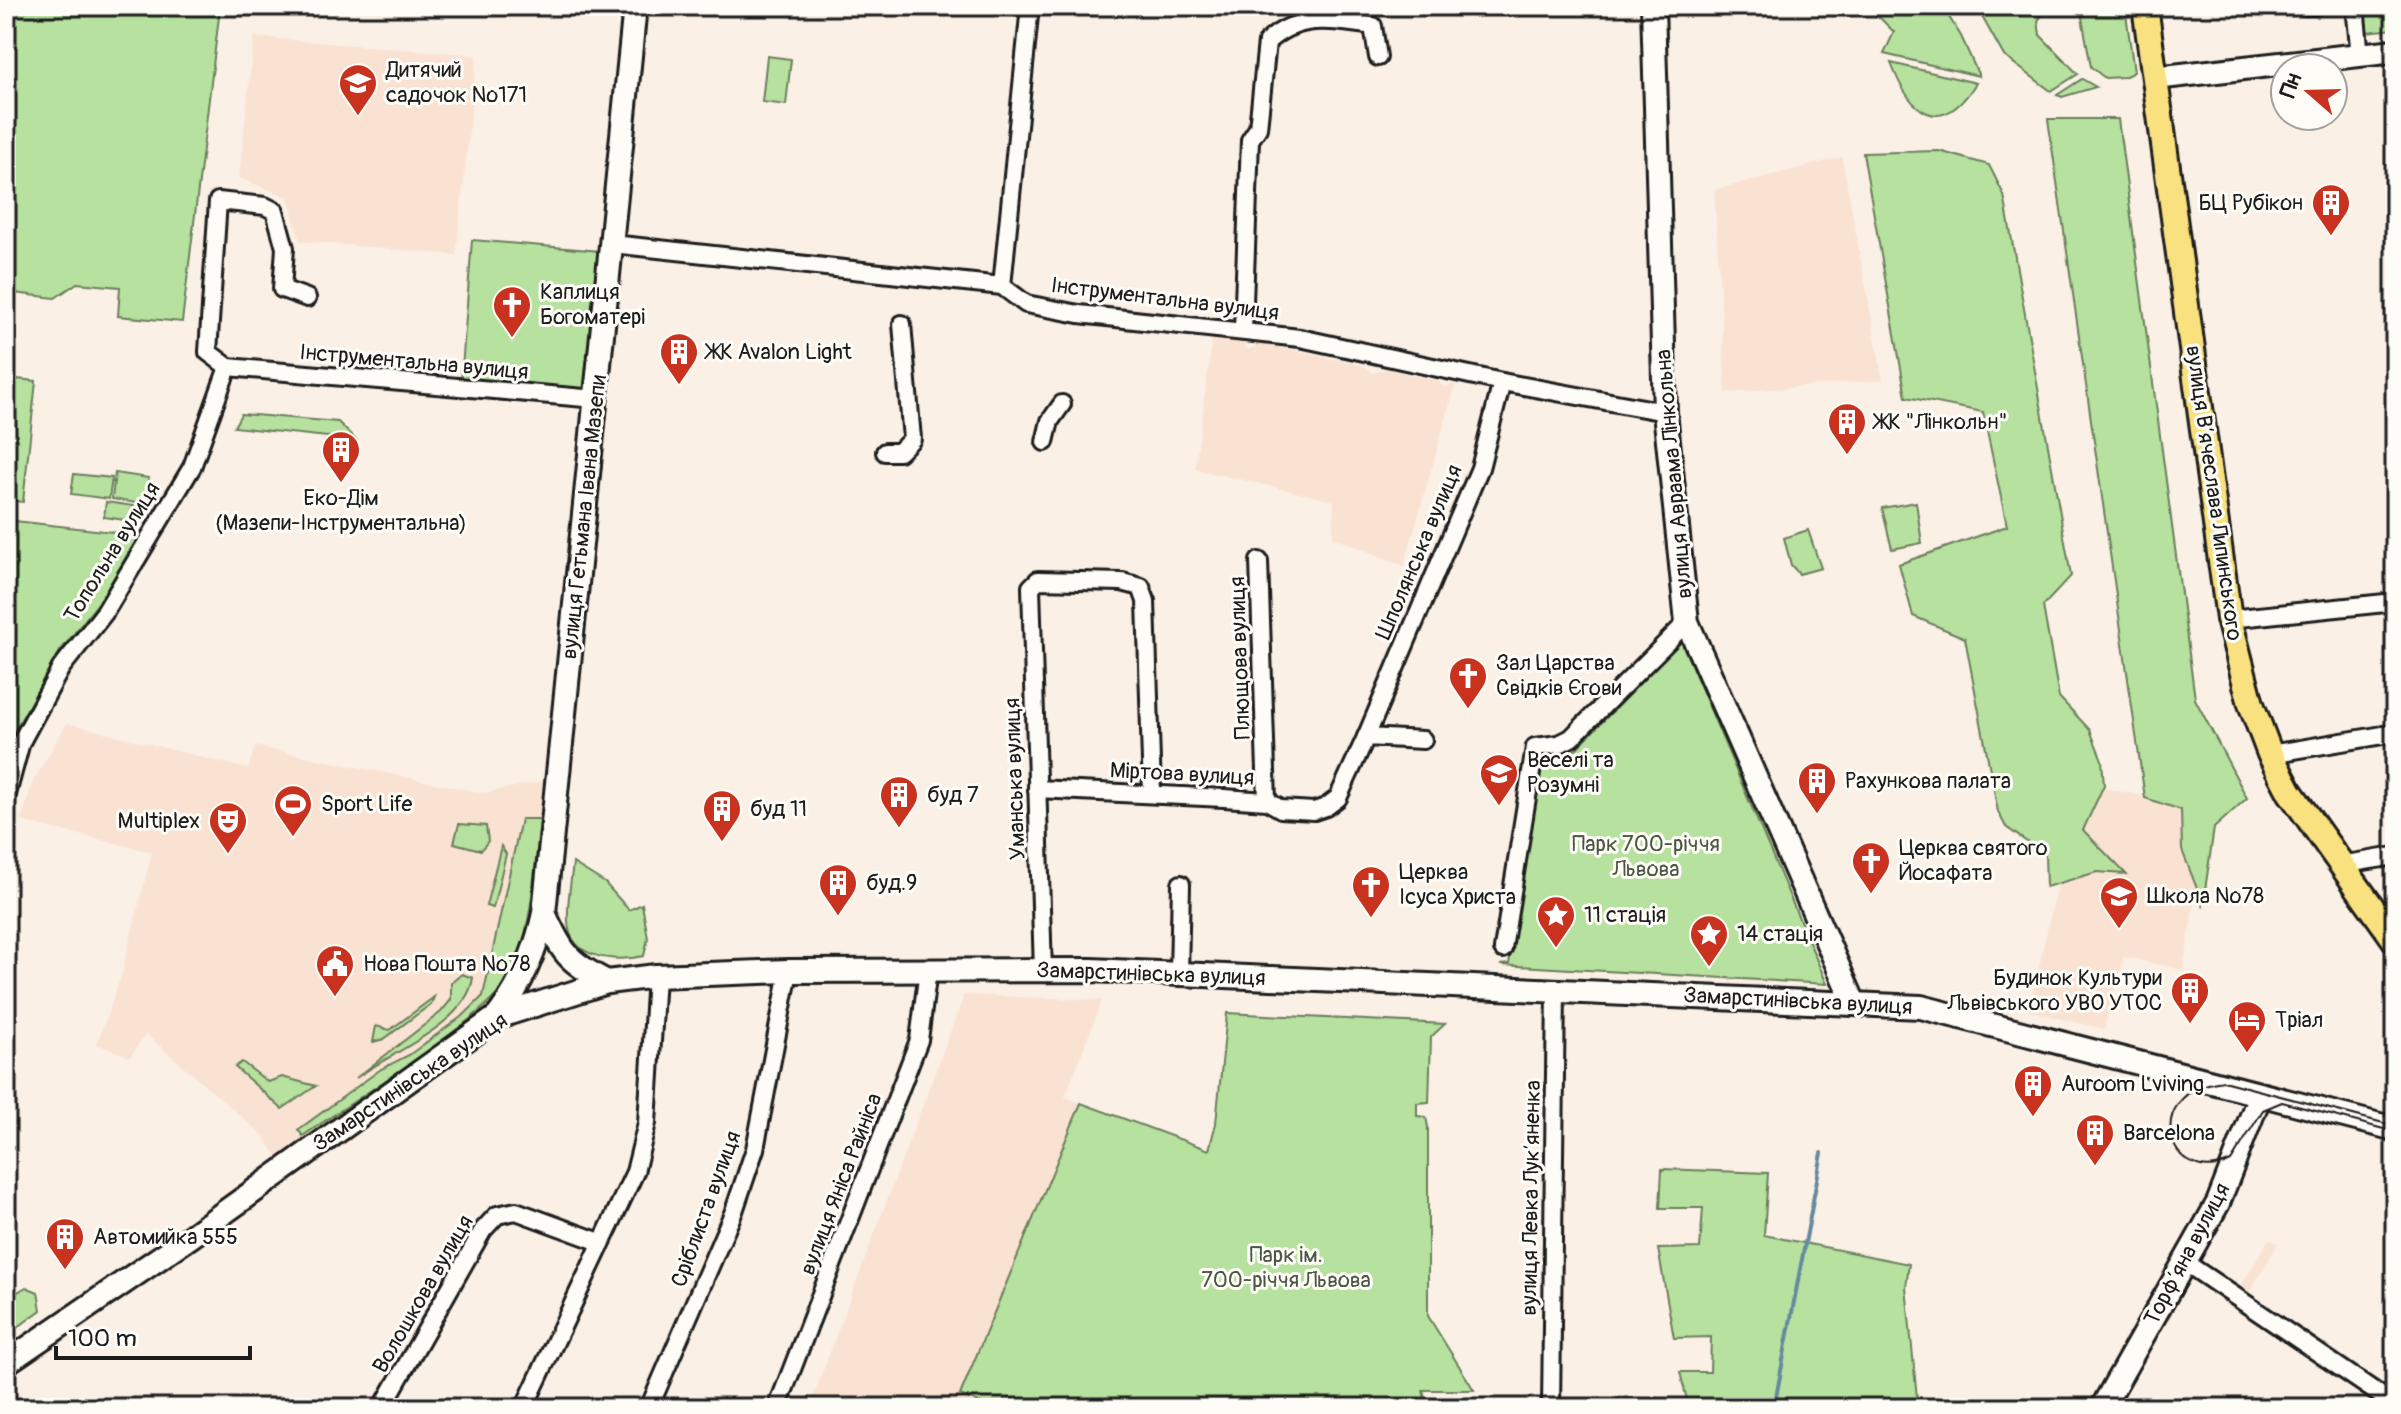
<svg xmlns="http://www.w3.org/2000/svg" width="2401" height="1414" viewBox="0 0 2401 1414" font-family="Pangolin,sans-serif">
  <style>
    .built { fill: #f9e2d2 }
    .green { fill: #b7e19e; stroke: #6a7e5d; stroke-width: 2 }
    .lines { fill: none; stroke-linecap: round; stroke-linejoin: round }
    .stream { stroke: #66899f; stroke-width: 4 }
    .street-casing { stroke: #1c1c1c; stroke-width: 22 }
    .secondary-casing { stroke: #1c1c1c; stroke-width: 28 }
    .primary-casing { stroke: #1c1c1c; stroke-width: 30 }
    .street { stroke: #fdfcf7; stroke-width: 16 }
    .secondary { stroke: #fdfcf7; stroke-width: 22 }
    .primary { stroke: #fae180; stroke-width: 24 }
    .tram { stroke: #1c1c1c; stroke-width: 2 }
    .labels { text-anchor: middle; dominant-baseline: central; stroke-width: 6; stroke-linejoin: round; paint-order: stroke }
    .poi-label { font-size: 22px; fill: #1c1c1c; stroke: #fdfcf7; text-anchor: start }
    .street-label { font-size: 22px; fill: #1c1c1c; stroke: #fdfcf7 }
    .park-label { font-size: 22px; fill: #4a5743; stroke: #fdfcf7 }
  </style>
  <rect width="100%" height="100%" fill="#fbf0e6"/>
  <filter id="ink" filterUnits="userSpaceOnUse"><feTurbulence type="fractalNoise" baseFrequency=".0125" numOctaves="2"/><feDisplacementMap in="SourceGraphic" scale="16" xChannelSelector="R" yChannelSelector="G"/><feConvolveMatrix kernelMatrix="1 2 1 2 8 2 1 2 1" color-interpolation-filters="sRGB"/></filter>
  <g filter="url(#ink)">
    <!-- built -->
    <g class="built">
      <polygon points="254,37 477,55 456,255 300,241 288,197 239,178"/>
      <polygon points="1842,157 1883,380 1726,393 1714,190"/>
      <polygon points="1213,334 1238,336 1248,350 1262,343 1365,366 1373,373 1385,369 1438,381 1444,388 1456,383 1404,566 1333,537 1334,501 1195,469"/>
      <polygon points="67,723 248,769 255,746 483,793 549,780 532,941 495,1009 280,1162 264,1136 146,1034 130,1057 97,1044 121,976 152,852 21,821 33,782"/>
      <polygon points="2080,783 2210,810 2183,970 2124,957 2104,1029 2029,1011"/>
      <polygon points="964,995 1102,1000 1065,1097 1081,1103 961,1395 992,1408 809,1408"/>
      <polygon points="2269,1239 2278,1244 2249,1293 2240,1288"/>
    </g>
    <!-- green -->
    <g class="green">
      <polygon points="6,6 220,8 182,322 118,316 120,287 77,283 55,298 6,292"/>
      <polygon points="1868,6 1942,6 1961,36 1979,76 1884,54 1894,32"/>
      <polygon points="1976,6 2042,6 2043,13 2038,21 2040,35 2078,74 2051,91 2004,56"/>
      <polygon points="2080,6 2125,6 2134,72 2124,77 2105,78 2091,67"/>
      <polygon points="2395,6 2395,29 2366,32 2364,7"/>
      <polygon points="767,56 791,59 786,105 762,102"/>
      <path d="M1891,63l85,20c-36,58 -67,28 -85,-20z"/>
      <polygon points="2082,79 2096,87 2062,97 2057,95"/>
      <polygon points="2048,119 2118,119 2195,699 2247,798 2214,828 2203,904 2182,850 2181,810 2145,798"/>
      <polygon points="1939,151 1989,165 2004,195 2071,576 2043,606 2059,697 2090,730 2102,760 2104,785 2083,830 2126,874 2097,872 2046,887 2045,855 2006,827 1998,812 1965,638 1913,616 1899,564 2007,526 1983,412 1906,397 1863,153"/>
      <polygon points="472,240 600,251 586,394 461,381"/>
      <polygon points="6,378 36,381 23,502 6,500"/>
      <polygon points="241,414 338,422 356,440 234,427"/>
      <polygon points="115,473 149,478 144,513 136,512 137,503 112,499"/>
      <polygon points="74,474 112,478 109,499 71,494"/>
      <polygon points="106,502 134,506 132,521 104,517"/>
      <polygon points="1916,502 1922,543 1892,549 1882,508"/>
      <polygon points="6,520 140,535 102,598 60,651 11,737 6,736"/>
      <polygon points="1808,530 1821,568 1799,574 1791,565 1784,538"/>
      <polygon points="1681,641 1827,984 1500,965 1509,964 1543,752 1574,751"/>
      <path d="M521,819h19c-6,52 -7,109 -29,157 -18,39 -166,130 -208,160l-5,-6 83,-61 28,-14 56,-41 18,-18z"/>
      <polygon points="459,824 486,826 488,841 481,850 454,843"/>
      <polygon points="501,846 506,854 493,908 486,906"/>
      <path d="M573,863l32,20 24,27 13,-6 6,34 -4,18c-28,6 -75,4 -76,-35 -1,-19 3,-39 5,-58z"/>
      <path d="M462,974l11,4c-7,47 -82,74 -117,100l85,-66 10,-12v-17z"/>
      <polygon points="434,997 431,1004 384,1039 373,1042 376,1026 390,1030"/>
      <polygon points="1227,1013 1445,1024 1431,1037 1429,1102 1417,1103 1417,1116 1426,1117 1428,1127 1428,1316 1474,1390 1423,1390 1427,1408 992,1408 960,1395 1081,1103 1209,1150 1216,1123"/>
      <polygon points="242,1062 268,1082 282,1077 316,1086 282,1109 235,1067"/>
      <polygon points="1662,1169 1768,1173 1764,1235 1909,1264 1906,1287 1918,1408 1689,1408 1680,1372 1710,1372 1711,1337 1674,1338 1658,1249 1700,1248 1703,1208 1660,1208"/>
      <polygon points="26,1287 38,1292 41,1310 6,1336 6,1299"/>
    </g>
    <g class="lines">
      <!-- stream -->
      <polyline class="stream" points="1774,1408 1822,1153"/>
      <!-- street casing -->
      <g class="street-casing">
        <g id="street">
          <polyline points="2306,6 2315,6"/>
          <polyline points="2355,6 2359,46"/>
          <polyline points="612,244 1002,286 1026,304 1079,314 1300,338 1502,382 1665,412"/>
          <polyline points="1002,286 1030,6"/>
          <path d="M1243,330l7,-190 8,-12 9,-86c31,-29 66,-22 106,-16l5,31"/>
          <polyline points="228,367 596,399"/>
          <polyline points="228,367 208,352 218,201 265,206 275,211 285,248 282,289 307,298"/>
          <polyline points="1045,442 1050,421 1062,404"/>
          <polyline points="885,452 899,452 912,439 902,324"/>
          <polyline points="1259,561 1267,801"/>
          <polyline points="2229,619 2395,602"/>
          <polyline points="1366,737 1480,468 1502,382"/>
          <polyline points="2270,754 2395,733"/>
          <polyline points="1037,789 1224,798 1267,801 1281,809 1314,811 1326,807 1338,798 1366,737 1423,740"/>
          <polyline points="6,798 21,742 61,668 105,612 192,467 228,367"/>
          <polyline points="2340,865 2395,856"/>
          <polyline points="1503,949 1535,747 1559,744 1571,738 1687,622"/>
          <polyline points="1043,971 1031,587 1038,580 1122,582 1141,587 1146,601 1152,794"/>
          <polyline points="1179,974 1181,884"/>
          <polyline points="2186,1263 2395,1405"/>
          <polyline points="382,1408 483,1230 497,1215 516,1211 600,1242"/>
          <polyline points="524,1408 635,1172 647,1123 656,976"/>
          <polyline points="649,1408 734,1211 755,1149 789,971"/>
          <polyline points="777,1408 919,1040 928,970"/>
          <polyline points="1551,1408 1556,989"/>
        </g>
      </g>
      <!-- secondary casing -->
      <g class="secondary-casing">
        <g id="secondary">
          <polyline points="1653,6 1665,412 1687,622 1854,1003"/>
          <polyline points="2155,78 2395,51"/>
          <path d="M544,913c18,40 24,49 63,69"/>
          <path d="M498,1016c24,-32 38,-64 46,-103l91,-907"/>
          <polyline points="6,1363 190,1237 497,1017 607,982 656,976 789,971 1091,970 1921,1007 2395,1129"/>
          <polyline points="2102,1408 2218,1203 2260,1095"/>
        </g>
      </g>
      <!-- primary casing -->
      <g class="primary-casing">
        <polyline id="primary" points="2145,6 2229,619 2251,704 2270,754 2290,792 2395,940"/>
      </g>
      <!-- street -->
      <use href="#street" class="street"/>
      <!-- secondary -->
      <use href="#secondary" class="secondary"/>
      <!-- primary -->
      <use href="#primary" class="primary"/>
      <!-- tram -->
      <path class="tram" d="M2395,1126l-172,-45c-86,11 -54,110 8,80l32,-51 19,-8 113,30"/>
    </g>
  </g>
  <!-- icons -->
  <defs>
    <g id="school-pin" transform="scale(2)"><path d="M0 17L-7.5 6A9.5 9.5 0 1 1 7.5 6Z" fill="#c8321e" stroke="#fdfcf7"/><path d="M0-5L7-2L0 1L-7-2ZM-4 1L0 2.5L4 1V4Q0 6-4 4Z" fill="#fff"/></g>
    <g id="building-pin" transform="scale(2)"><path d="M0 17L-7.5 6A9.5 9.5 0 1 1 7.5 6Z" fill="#c8321e" stroke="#fdfcf7"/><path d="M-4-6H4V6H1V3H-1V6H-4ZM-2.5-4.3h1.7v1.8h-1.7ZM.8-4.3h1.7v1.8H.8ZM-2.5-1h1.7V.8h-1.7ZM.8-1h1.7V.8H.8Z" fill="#fff"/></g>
    <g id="church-pin" transform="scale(2)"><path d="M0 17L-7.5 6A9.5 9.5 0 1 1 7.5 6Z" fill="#c8321e" stroke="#fdfcf7"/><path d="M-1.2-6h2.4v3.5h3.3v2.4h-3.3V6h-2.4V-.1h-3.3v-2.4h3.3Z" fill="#fff"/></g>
    <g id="stadium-pin" transform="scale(2)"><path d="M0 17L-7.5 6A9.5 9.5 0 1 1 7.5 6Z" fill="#c8321e" stroke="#fdfcf7"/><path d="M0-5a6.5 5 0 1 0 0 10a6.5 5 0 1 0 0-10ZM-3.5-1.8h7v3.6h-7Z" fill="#fff"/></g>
    <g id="theatre-pin" transform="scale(2)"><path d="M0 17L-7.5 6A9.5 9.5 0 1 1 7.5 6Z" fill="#c8321e" stroke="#fdfcf7"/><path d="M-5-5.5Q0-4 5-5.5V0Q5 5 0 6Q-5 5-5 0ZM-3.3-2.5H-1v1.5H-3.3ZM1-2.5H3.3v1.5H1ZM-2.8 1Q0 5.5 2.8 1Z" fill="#fff"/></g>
    <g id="sight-pin" transform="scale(2)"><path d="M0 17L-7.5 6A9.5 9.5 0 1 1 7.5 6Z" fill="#c8321e" stroke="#fdfcf7"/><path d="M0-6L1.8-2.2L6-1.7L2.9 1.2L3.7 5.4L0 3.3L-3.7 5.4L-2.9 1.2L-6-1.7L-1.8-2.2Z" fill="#fff"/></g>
    <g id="civic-pin" transform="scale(2)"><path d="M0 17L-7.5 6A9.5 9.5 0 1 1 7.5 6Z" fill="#c8321e" stroke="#fdfcf7"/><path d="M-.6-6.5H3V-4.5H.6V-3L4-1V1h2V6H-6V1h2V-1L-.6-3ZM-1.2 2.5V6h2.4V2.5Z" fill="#fff"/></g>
    <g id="hotel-pin" transform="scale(2)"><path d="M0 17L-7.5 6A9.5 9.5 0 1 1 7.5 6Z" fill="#c8321e" stroke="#fdfcf7"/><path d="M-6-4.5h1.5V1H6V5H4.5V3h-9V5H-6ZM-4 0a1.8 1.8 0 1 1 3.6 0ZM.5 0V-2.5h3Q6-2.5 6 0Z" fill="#fff"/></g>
  </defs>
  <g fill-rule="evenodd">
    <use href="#school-pin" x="358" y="83"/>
    <use href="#building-pin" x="2331" y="203"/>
    <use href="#church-pin" x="512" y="305"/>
    <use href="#building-pin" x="679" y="352"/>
    <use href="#building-pin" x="1847" y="422"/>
    <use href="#building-pin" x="341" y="450"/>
    <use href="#church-pin" x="1468" y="676"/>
    <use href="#school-pin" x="1499" y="773"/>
    <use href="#building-pin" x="1817" y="781"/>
    <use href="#building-pin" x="899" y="795"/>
    <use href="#stadium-pin" x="293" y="804"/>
    <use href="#building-pin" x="722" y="809"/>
    <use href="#theatre-pin" x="228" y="821"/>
    <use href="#church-pin" x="1871" y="861"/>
    <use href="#building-pin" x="838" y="883"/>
    <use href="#church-pin" x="1371" y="885"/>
    <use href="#school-pin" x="2119" y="896"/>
    <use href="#sight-pin" x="1556" y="915"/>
    <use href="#sight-pin" x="1709" y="934"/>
    <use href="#civic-pin" x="335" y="964"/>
    <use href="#building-pin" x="2190" y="991"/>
    <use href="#hotel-pin" x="2247" y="1020"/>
    <use href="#building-pin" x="2033" y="1084"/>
    <use href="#building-pin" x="2095" y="1133"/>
    <use href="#building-pin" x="65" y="1237"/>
  </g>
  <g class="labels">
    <!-- poi labels -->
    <g class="poi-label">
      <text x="386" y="70">Дитячий<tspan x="386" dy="25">садочок №171</tspan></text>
      <text x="2303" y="203" text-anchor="end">БЦ Рубікон</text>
      <text x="540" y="292">Каплиця<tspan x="540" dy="25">Богоматері</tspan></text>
      <text x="707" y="352">ЖК Avalon Light</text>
      <text x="1875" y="422">ЖК "Лінкольн"</text>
      <text x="341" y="498" text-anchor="middle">Еко-Дім<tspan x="341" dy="25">(Мазепи-Інструментальна)</tspan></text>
      <text x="1496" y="663">Зал Царства<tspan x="1496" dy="25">Свідків Єгови</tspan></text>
      <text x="1527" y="760">Веселі та<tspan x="1527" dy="25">Розумні</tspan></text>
      <text x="1845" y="781">Рахункова палата</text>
      <text x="927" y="795">буд 7</text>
      <text x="321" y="804">Sport Life</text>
      <text x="750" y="809">буд 11</text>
      <text x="200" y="821" text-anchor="end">Multiplex</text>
      <text x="1899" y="848">Церква святого<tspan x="1899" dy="25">Йосафата</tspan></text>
      <text x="1399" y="872">Церква<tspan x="1399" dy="25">Ісуса Христа</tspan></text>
      <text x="866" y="883">буд.9</text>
      <text x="2147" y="896">Школа №78</text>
      <text x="1584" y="915">11 стація</text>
      <text x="1737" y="934">14 стація</text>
      <text x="363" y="964">Нова Пошта №78</text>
      <text x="2162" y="978" text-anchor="end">Будинок Культури<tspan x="2162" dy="25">Львівського УВО УТОС</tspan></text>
      <text x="2275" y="1020">Тріал</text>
      <text x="2061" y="1084">Auroom Lviving</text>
      <text x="2123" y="1133">Barcelona</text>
      <text x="93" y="1237">Автомийка 555</text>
    </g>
    <!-- street labels -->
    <g class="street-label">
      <text transform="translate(1165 299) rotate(7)">Інструментальна вулиця</text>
      <text transform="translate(414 362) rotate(5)">Інструментальна вулиця</text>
      <text transform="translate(1674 474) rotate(-95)">вулиця Авраама Лінкольна</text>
      <text transform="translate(2214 493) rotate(82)">вулиця Вʼячеслава Липинського</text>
      <text transform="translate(584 517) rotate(-84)">вулиця Гетьмана Івана Мазепи</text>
      <text transform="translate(112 552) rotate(-58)">Топольна вулиця</text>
      <text transform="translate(1419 552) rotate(-67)">Шполянська вулиця</text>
      <text transform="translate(1240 658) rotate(-92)">Плющова вулиця</text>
      <text transform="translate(1182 774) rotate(3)">Міртова вулиця</text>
      <text transform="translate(1015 779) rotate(-92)">Уманська вулиця</text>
      <text transform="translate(1151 974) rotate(2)">Замарстинівська вулиця</text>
      <text transform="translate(1798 1001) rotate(3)">Замарстинівська вулиця</text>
      <text transform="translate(410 1082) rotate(-34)">Замарстинівська вулиця</text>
      <text transform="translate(841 1184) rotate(-69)">вулиця Яніса Райніса</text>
      <text transform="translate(1531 1198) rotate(-89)">вулиця Левка Лукʼяненка</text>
      <text transform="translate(706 1209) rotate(-70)">Сріблиста вулиця</text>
      <text transform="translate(2187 1254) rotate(-62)">Торфʼяна вулиця</text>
      <text transform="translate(423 1294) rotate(-60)">Волошкова вулиця</text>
    </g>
    <!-- park labels -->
    <g class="park-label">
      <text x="1646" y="844">Парк 700-річчя<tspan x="1646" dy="25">Львова</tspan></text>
      <text x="1286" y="1255">Парк ім.<tspan x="1286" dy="25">700-річчя Львова</tspan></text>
    </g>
  </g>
  <!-- margin -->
  <rect width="2401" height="1414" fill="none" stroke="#fdfcf7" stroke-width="32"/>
  <rect x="16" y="16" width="2369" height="1382" fill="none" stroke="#1c1c1c" stroke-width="3" filter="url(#ink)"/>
  <!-- north arrow -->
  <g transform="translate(2309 92) rotate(290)"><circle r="38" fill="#fdfcf7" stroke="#a3a29f" stroke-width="2"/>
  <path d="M0-6L14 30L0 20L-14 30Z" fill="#c8321e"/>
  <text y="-12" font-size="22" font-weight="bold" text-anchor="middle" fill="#1c1c1c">Пн</text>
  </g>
  <!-- scale -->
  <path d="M56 1346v12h194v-12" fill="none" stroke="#1c1c1c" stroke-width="4"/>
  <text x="68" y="1346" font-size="24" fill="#1c1c1c" stroke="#fdfcf7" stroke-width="6" paint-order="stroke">100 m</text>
</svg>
